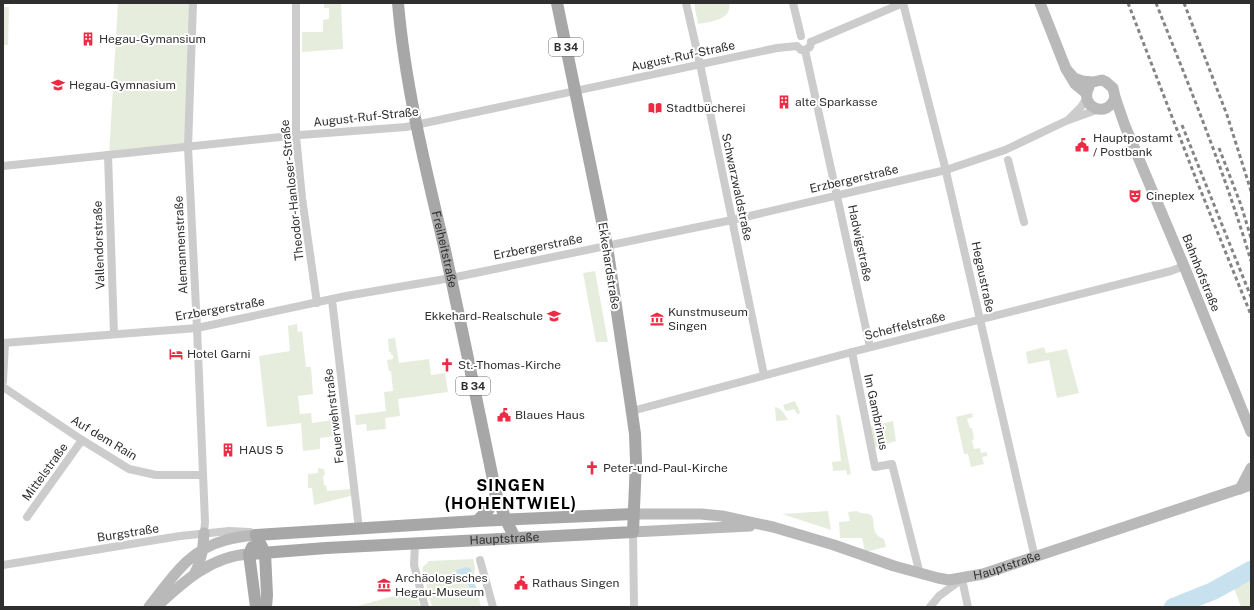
<svg xmlns="http://www.w3.org/2000/svg" width="1254" height="610" viewBox="0 0 1254 610" font-family="'Public Sans',sans-serif">
  <style>
    .green { fill: #e6eddd }
    .water { fill: #c8e1ee }
    .lines { fill: none; stroke-linecap: round; stroke-linejoin: round }
    .river { stroke: #c8e1ee; stroke-width: 18 }
    .street { stroke: #ccc; stroke-width: 8 }
    .secondary { stroke: #b9b9b9; stroke-width: 11 }
    .primary { stroke: #a7a7a7; stroke-width: 12 }
    .rail { stroke: #848484; stroke-width: 3; stroke-dasharray: 4 3; stroke-linecap: butt }
    .labels { text-anchor: middle; dominant-baseline: central; stroke-width: 4; stroke-linejoin: round; paint-order: stroke }
    .shield { fill: #fff; stroke: #6d6d6d; stroke-width: 1 }
    .shield-label { font-size: 11px; font-weight: bold; fill: #2f2f2f }
    .poi-label { font-size: 12px; fill: #2f2f2f; stroke: #fff; text-anchor: start }
    .street-label { font-size: 12px; fill: #2f2f2f; stroke: #fff }
    .district-label { font-size: 16px; font-weight: bold; letter-spacing: 1px; fill: #000; stroke: #fff }
  </style>
  <rect width="100%" height="100%" fill="#fff"/>
  <!-- green -->
  <g class="green">
    <polygon points="118,3 193,3 188,147 109,155"/>
    <polygon points="324,3 341,3 343,49 302,52 302,32 323,32 323,20 329,19 329,8 324,8"/>
    <path d="M694,3h35c4,17 -20,19 -31,21z"/>
    <polygon points="3,7 9,7 8,45 3,45"/>
    <polygon points="595,271 608,342 596,342 583,273"/>
    <polygon points="297,324 298,332 302,331 306,367 311,367 313,394 298,396 300,414 311,413 312,423 333,420 335,436 320,438 320,449 303,451 301,423 267,427 259,356 290,351 288,326"/>
    <polygon points="395,338 399,363 429,359 431,375 445,373 448,392 398,399 400,416 385,418 386,429 367,431 366,424 356,425 355,415 386,411 384,392 393,391 391,371 389,371 387,360 393,359 393,355 391,355 391,352 389,352 388,339"/>
    <polygon points="1044,347 1046,353 1067,349 1079,393 1057,398 1049,360 1028,364 1026,352"/>
    <polygon points="795,401 800,412 798,415 794,409 788,411 785,410 783,405"/>
    <path d="M775,407c7,1 10,8 13,13l-12,1z"/>
    <polygon points="972,413 973,417 967,419 970,428 972,428 974,439 972,440 974,449 980,448 981,453 987,452 987,456 982,457 984,464 971,467 968,454 964,454 956,417"/>
    <polygon points="836,414 840,416 851,474 847,475 846,470 833,471 832,462 841,461"/>
    <polygon points="893,421 896,441 872,449 867,427"/>
    <polygon points="318,468 324,469 325,475 323,476 324,485 326,485 327,491 351,489 351,496 314,505 312,488 308,488 308,474 318,473"/>
    <polygon points="828,511 831,530 782,514"/>
    <path d="M857,511c5,4 11,1 15,5 4,9 -2,18 12,23l2,8 -21,5 -3,-14h-22l-1,-16 11,-1 -2,-9z"/>
    <polygon points="473,559 475,568 474,578 481,607 432,607 422,568 429,561"/>
    <polygon points="1251,575 1251,607 1241,607 1233,585"/>
    <polygon points="416,590 420,607 354,607"/>
  </g>
  <!-- water -->
  <polygon class="water" points="467,567 471,569 476,589 471,590 464,578 458,577 456,570"/>
  <g class="lines">
    <!-- river -->
    <polyline class="river" points="1173,607 1213,591 1251,570"/>
    <!-- street -->
    <g class="street">
      <polyline points="193,3 188,147 197,328 205,522 204,533"/>
      <polyline points="296,3 296,136 302,198 317,303"/>
      <polyline points="686,3 700,64 764,375"/>
      <polyline points="793,3 801,36"/>
      <polyline points="903,3 944,163 1035,558"/>
      <polyline points="811,42 903,3"/>
      <polyline points="805,50 870,347"/>
      <polyline points="1070,118 1081,107 1087,98"/>
      <polyline points="108,155 114,334"/>
      <polyline points="1008,160 1024,222"/>
      <polyline points="3,166 300,135 406,127 777,48 797,46 801,50 805,50 810,47 811,42"/>
      <polyline points="332,300 359,529"/>
      <polyline points="3,343 197,328 346,296 451,278 732,220 946,170 1005,150 1066,121 1099,109"/>
      <polyline points="852,352 875,467 892,464 920,574"/>
      <polyline points="3,381 5,343"/>
      <polyline points="3,387 82,440 129,469 156,475 203,475"/>
      <polyline points="632,411 852,352 1171,271 1184,266"/>
      <polyline points="27,517 82,440"/>
      <polyline points="633,532 634,607"/>
      <polyline points="415,544 414,565 425,607"/>
      <polyline points="480,560 493,607"/>
      <polyline points="3,565 180,536 229,531 250,532"/>
      <polyline points="930,607 939,596 962,579 968,607"/>
    </g>
    <!-- secondary -->
    <g class="secondary">
      <polyline points="1040,3 1066,69 1075,84 1086,93"/>
      <polyline points="1066,69 1074,78 1082,81 1093,82 1102,80 1106,82 1113,88 1115,97 1125,126 1184,266 1251,432"/>
      <path d="M1089,87c-11,20 19,33 26,10"/>
      <polyline points="1240,489 1251,468"/>
      <path id="s1" d="M633,514h68l21,2 51,11 61,18 60,21 44,12 11,2 34,-6 268,-89"/>
      <polyline points="633,532 750,526"/>
      <path d="M195,573c7,-14 8,-24 9,-40"/>
      <path d="M149,607c23,-29 39,-57 77,-67 10,-3 20,-4 30,-5"/>
      <path d="M156,607c27,-25 55,-51 93,-53"/>
    </g>
    <!-- primary -->
    <g class="primary">
      <path id="s2" d="M398,3c7,82 27,163 46,243 18,82 35,165 52,248l10,26 9,18"/>
      <polyline points="477,521 489,509 496,494"/>
      <polyline points="256,535 477,521 633,514"/>
      <polyline points="256,535 265,553 267,595 266,607"/>
      <polyline points="252,547 249,554 256,607"/>
      <path id="s3" d="M249,554l77,-6 307,-16 3,-71 -1,-27 -4,-28 -24,-160 -50,-243"/>
    </g>
    <!-- rail -->
    <g class="rail">
      <polyline points="1128,3 1196,179 1251,315"/>
      <path d="M1156,3c34,85 69,170 95,258"/>
      <polyline points="1184,3 1227,115 1251,191"/>
      <polyline points="1182,125 1251,297"/>
      <polyline points="1219,148 1241,205 1251,238"/>
    </g>
  </g>
  <!-- icons -->
  <defs>
    <g id="building-bare" transform="scale(1.08)"><path d="M-4-6H4V6H1V3H-1V6H-4ZM-2.5-4.3h1.7v1.8h-1.7ZM.8-4.3h1.7v1.8H.8ZM-2.5-1h1.7V.8h-1.7ZM.8-1h1.7V.8H.8Z" fill="#ed2b44" stroke="#fff" stroke-width="2.5" paint-order="stroke"/></g>
    <g id="school-bare" transform="scale(1.08)"><path d="M0-5L7-2L0 1L-7-2ZM-4 1L0 2.5L4 1V4Q0 6-4 4Z" fill="#ed2b44" stroke="#fff" stroke-width="2.5" paint-order="stroke"/></g>
    <g id="library-bare" transform="scale(1.08)"><path d="M-6-4Q-3-5.5-.7-3.5V5Q-3 3-6 4ZM6-4Q3-5.5 .7-3.5V5Q3 3 6 4Z" fill="#ed2b44" stroke="#fff" stroke-width="2.5" paint-order="stroke"/></g>
    <g id="civic-bare" transform="scale(1.08)"><path d="M-.6-6.5H3V-4.5H.6V-3L4-1V1h2V6H-6V1h2V-1L-.6-3ZM-1.2 2.5V6h2.4V2.5Z" fill="#ed2b44" stroke="#fff" stroke-width="2.5" paint-order="stroke"/></g>
    <g id="theatre-bare" transform="scale(1.08)"><path d="M-5-5.5Q0-4 5-5.5V0Q5 5 0 6Q-5 5-5 0ZM-3.3-2.5H-1v1.5H-3.3ZM1-2.5H3.3v1.5H1ZM-2.8 1Q0 5.5 2.8 1Z" fill="#ed2b44" stroke="#fff" stroke-width="2.5" paint-order="stroke"/></g>
    <g id="museum-bare" transform="scale(1.08)"><path d="M0-6L6-3V-2H-6V-3ZM-5-1h2V3h-2ZM-1-1h2V3h-2ZM3-1h2V3H3ZM-6 4H6V6H-6Z" fill="#ed2b44" stroke="#fff" stroke-width="2.5" paint-order="stroke"/></g>
    <g id="hotel-bare" transform="scale(1.08)"><path d="M-6-4.5h1.5V1H6V5H4.5V3h-9V5H-6ZM-4 0a1.8 1.8 0 1 1 3.6 0ZM.5 0V-2.5h3Q6-2.5 6 0Z" fill="#ed2b44" stroke="#fff" stroke-width="2.5" paint-order="stroke"/></g>
    <g id="church-bare" transform="scale(1.08)"><path d="M-1.2-6h2.4v3.5h3.3v2.4h-3.3V6h-2.4V-.1h-3.3v-2.4h3.3Z" fill="#ed2b44" stroke="#fff" stroke-width="2.5" paint-order="stroke"/></g>
  </defs>
  <g fill-rule="evenodd">
    <use href="#building-bare" x="88" y="39"/>
    <use href="#school-bare" x="58" y="85"/>
    <use href="#building-bare" x="784" y="102"/>
    <use href="#library-bare" x="655" y="108"/>
    <use href="#civic-bare" x="1082" y="145"/>
    <use href="#theatre-bare" x="1135" y="196"/>
    <use href="#school-bare" x="554" y="316"/>
    <use href="#museum-bare" x="657" y="319"/>
    <use href="#hotel-bare" x="176" y="354"/>
    <use href="#church-bare" x="447" y="365"/>
    <use href="#civic-bare" x="504" y="415"/>
    <use href="#building-bare" x="228" y="450"/>
    <use href="#church-bare" x="592" y="468"/>
    <use href="#civic-bare" x="521" y="583"/>
    <use href="#museum-bare" x="384" y="585"/>
  </g>
  <g class="labels">
    <!-- shield labels -->
    <g class="shield">
      <rect x="549" y="38" width="34" height="18" rx="3"/>
      <rect x="456" y="377" width="34" height="18" rx="3"/>
    </g>
    <g class="shield-label">
      <text x="566" y="47">B 34</text>
      <text x="473" y="386">B 34</text>
    </g>
    <!-- poi labels -->
    <g class="poi-label">
      <text x="99" y="39">Hegau-Gymansium</text>
      <text x="69" y="85">Hegau-Gymnasium</text>
      <text x="795" y="102">alte Sparkasse</text>
      <text x="666" y="108">Stadtbücherei</text>
      <text x="1093" y="138">Hauptpostamt<tspan x="1093" dy="14">/ Postbank</tspan></text>
      <text x="1146" y="196">Cineplex</text>
      <text x="668" y="312">Kunstmuseum<tspan x="668" dy="14">Singen</tspan></text>
      <text x="543" y="316" text-anchor="end">Ekkehard-Realschule</text>
      <text x="187" y="354">Hotel Garni</text>
      <text x="458" y="365">St.-Thomas-Kirche</text>
      <text x="515" y="415">Blaues Haus</text>
      <text x="239" y="450">HAUS 5</text>
      <text x="603" y="468">Peter-und-Paul-Kirche</text>
      <text x="395" y="578">Archäologisches<tspan x="395" dy="14">Hegau-Museum</tspan></text>
      <text x="532" y="583">Rathaus Singen</text>
    </g>
    <!-- street labels -->
    <g class="street-label">
      <text transform="translate(683 56) rotate(-12)">August-Ruf-Straße</text>
      <text transform="translate(366 117) rotate(-6)">August-Ruf-Straße</text>
      <text transform="translate(854 179) rotate(-13)">Erzbergerstraße</text>
      <text transform="translate(737 187) rotate(78)">Schwarzwaldstraße</text>
      <text transform="translate(292 190) rotate(-96)">Theodor-Hanloser-Straße</text>
      <text transform="translate(860 243) rotate(78)">Hadwigstraße</text>
      <text transform="translate(99 245) rotate(-92)">Vallendorstraße</text>
      <text transform="translate(181 245) rotate(-93)">Alemannenstraße</text>
      <text transform="translate(538 247) rotate(-11)">Erzbergerstraße</text>
      <text stroke="none"><textPath href="#s2" startOffset="251">Freiheitstraße</textPath></text>
      <text transform="translate(609 266) rotate(81)">Ekkehardstraße</text>
      <text transform="translate(1201 273) rotate(68)">Bahnhofstraße</text>
      <text transform="translate(983 277) rotate(78)">Hegaustraße</text>
      <text transform="translate(220 309) rotate(-10)">Erzbergerstraße</text>
      <text transform="translate(905 326) rotate(-14)">Scheffelstraße</text>
      <text transform="translate(876 412) rotate(78)">Im Gambrinus</text>
      <text transform="translate(334 416) rotate(-97)">Feuerwehrstraße</text>
      <text transform="translate(104 438) rotate(31)">Auf dem Rain</text>
      <text transform="translate(45 472) rotate(-54)">Mittelstraße</text>
      <text transform="translate(128 533) rotate(-9)">Burgstraße</text>
      <text stroke="none"><textPath href="#s3" startOffset="256">Hauptstraße</textPath></text>
      <text stroke="none"><textPath href="#s1" startOffset="385">Hauptstraße</textPath></text>
    </g>
    <!-- district labels -->
    <g class="district-label">
      <text x="511" y="485">SINGEN<tspan x="511" dy="18">(HOHENTWIEL)</tspan></text>
    </g>
  </g>
  <!-- border -->
  <rect width="1254" height="610" fill="none" stroke="#2f2f2f" stroke-width="8"/>
</svg>
